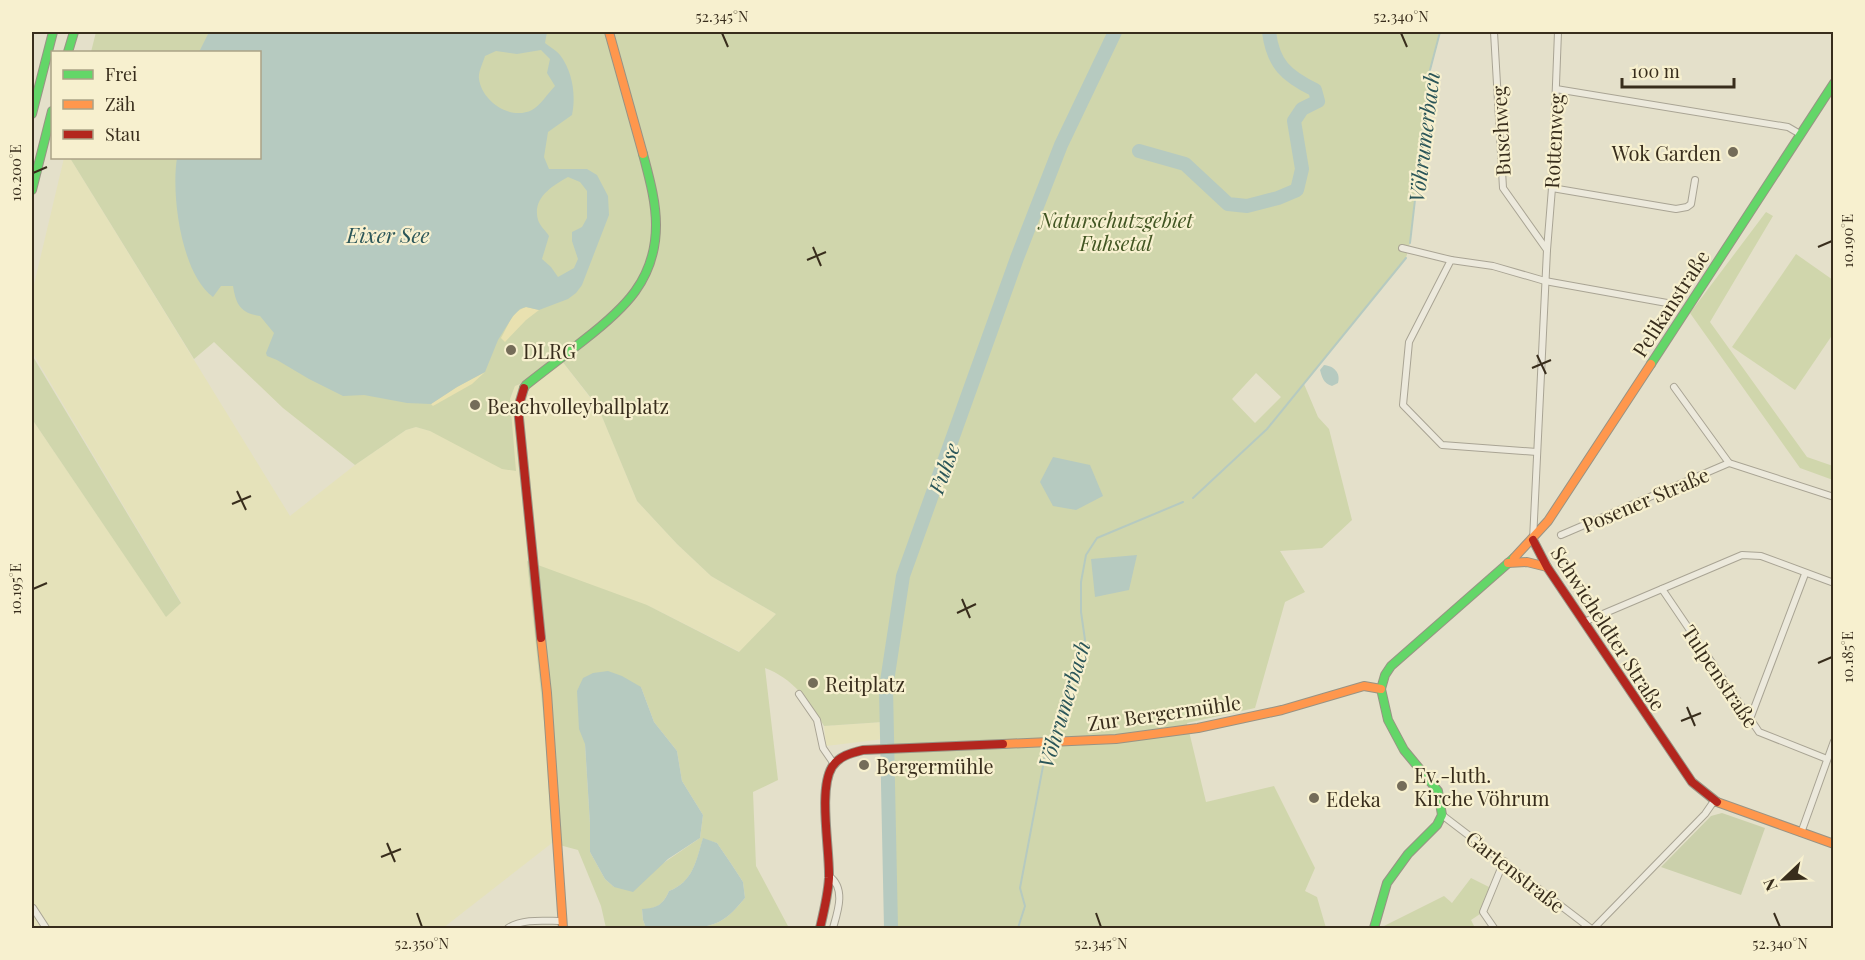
<svg xmlns="http://www.w3.org/2000/svg" width="1865" height="960" viewBox="0 0 1865 960" font-family="'Playfair Display',serif">
  <style>
    .farmland { fill: #e5e2ba }
    .green { fill: #d0d6ac; fill-rule: evenodd }
    .sand { fill: #e9e1b0 }
    .cemetery { fill: #cbd0ab }
    .water { fill: #b6cac0; fill-rule: evenodd }
    .lines { fill: none; stroke-linecap: round; stroke-linejoin: round }
    .stream { stroke: #b6cac0; stroke-width: 2 }
    .river { stroke: #b6cac0; stroke-width: 14 }
    .street-casing { stroke: #a9a494; stroke-width: 8 }
    .fast-casing { stroke: #989384; stroke-width: 10 }
    .slow-casing { stroke: #989384; stroke-width: 10 }
    .jam-casing { stroke: #989384; stroke-width: 10 }
    .street { stroke: #ece9dc; stroke-width: 6 }
    .fast { stroke: #63d668; stroke-width: 8 }
    .slow { stroke: #ff974d; stroke-width: 8 }
    .jam { stroke: #b3261e; stroke-width: 8 }
    .ticks { fill: none; stroke: #382d1c; stroke-width: 2 }
    .poi-dot { fill: #746c59; stroke: #f7f0cf; stroke-width: 2 }
    .labels { text-anchor: middle; dominant-baseline: central; stroke-width: 4.5; stroke-linejoin: round; paint-order: stroke }
    .street-label { font-size: 20px; fill: #382d1c; stroke: #f7f0cf }
    .poi-label { font-size: 20px; fill: #382d1c; stroke: #f7f0cf; text-anchor: start }
    .park-label { font-size: 20px; font-style: italic; fill: #415522; stroke: #f7f0cf }
    .water-label { font-size: 21px; font-style: italic; fill: #2a5558; stroke: #f7f0cf }
    .neatline { fill: none; stroke: #382d1c; stroke-width: 2 }
    .ticks-label { font-size: 15px; text-anchor: middle; fill: #382d1c }
  </style>
  <rect width="100%" height="100%" fill="#e4e0ca"/>
  <!-- farmland -->
  <g class="farmland">
    <polygon points="64,158 70,158 290,516 355,465 406,430 416,427 430,431 513,441 510,399 515,386 523,383 558,356 599,409 637,501 677,544 711,576 776,614 740,652 647,605 545,731 552,843 443,928 32,928 32,909 33,908 32,905 32,419 166,616 181,602 32,352 32,293"/>
    <polygon points="883,722 884,739 826,746 824,726"/>
  </g>
  <!-- green -->
  <g class="green">
    <path d="M96,32h1344l-10,38 -20,173 -4,15 -102,126 14,33 11,12 23,91 -30,28 -42,3 25,41 -20,10 -30,106 -68,15 19,79 68,-16 41,82 -10,23 12,6 9,31h-432l-5,-240 18,-116 -3,-3 -3,6 -17,112 -1,35 -59,4c-14,-25 -32,-48 -59,-58l13,112 -25,12 3,74 33,62h-101c7,-3 12,-1 19,-2 18,-4 26,-14 38,-28l-2,-16 -11,-17 -15,-22 -14,-4c-7,22 -10,43 -34,52 -6,14 -12,17 -27,19l1,10 3,8h-40l-5,-22 -23,-56 -26,-7 -7,-112 -18,-170 120,44 92,47 37,-38 -65,-38 -34,-32 -40,-43 -39,-94 -40,-51 -35,27 -8,3 -5,13 6,72 -14,-2 -72,-38 -14,-4 -10,3 -51,35 -72,-57 -69,-66 -20,17 -124,-201h190v-106h-169zM1256,373l25,24 -26,26 -23,-24zM641,687l13,35 23,29 5,30 21,34 -3,23 -41,28 -45,21 -9,-8 -15,-27v-28l-5,-80z"/>
    <polygon points="1766,212 1773,216 1710,322 1807,457 1833,466 1833,480 1800,468 1690,313"/>
    <polygon points="1796,254 1833,280 1833,334 1795,390 1732,347"/>
    <polygon points="32,355 181,603 166,617 32,419"/>
    <polygon points="1471,878 1493,889 1483,912 1471,920 1475,928 1380,928 1444,896 1452,903"/>
  </g>
  <!-- sand -->
  <g class="sand">
    <path d="M526,307l13,3 -13,10 -21,22 -4,-4c7,-12 11,-27 25,-31z"/>
    <polygon points="485,372 472,384 433,406 431,404 457,387"/>
  </g>
  <!-- cemetery -->
  <polygon class="cemetery" points="1722,813 1765,828 1741,895 1661,867 1711,816"/>
  <!-- water -->
  <g class="water">
    <path d="M209,32h338l-2,11c5,4 12,8 15,12 13,17 16,41 12,60l-24,17 -4,25 5,12h38l10,6 11,21 1,19 -27,70 -6,8 -8,6 -29,11 -13,-3 -6,2 -7,7 -15,24 -13,32 -28,15 -26,17 -24,-1 -43,-8 -21,1 -34,-17 -32,-19 -10,-4 -1,-3 8,-20 -14,-17c-20,-3 -24,-12 -27,-30h-12l-8,11c-32,-23 -42,-103 -36,-139h83v-106h-61zM541,50l9,9 -3,14 8,13c-7,7 -15,20 -23,24 -22,11 -50,-9 -53,-31 -1,-7 4,-16 6,-23l11,-5 21,3zM568,177l12,5 7,9v27l-5,9 -10,5v9l6,18 -4,9 -16,9 -7,-10 -9,-8 7,-23c-3,-5 -9,-10 -11,-16 -6,-22 14,-34 30,-43z"/>
    <path d="M1324,365c10,1 17,8 14,18l-6,3c-9,-3 -10,-9 -12,-16z"/>
    <polygon points="1053,457 1090,465 1103,496 1076,510 1053,506 1040,482"/>
    <polygon points="1137,555 1129,590 1095,597 1091,559"/>
    <polygon points="608,671 622,676 641,687 654,722 677,751 682,781 703,815 700,838 668,859 633,892 614,887 605,879 590,852 590,824 585,744 579,729 577,691 583,678 593,673"/>
    <path d="M703,838l14,5 15,22 11,17 2,16c-12,14 -20,24 -38,28 -7,1 -12,-1 -19,2h-42l-3,-8 -1,-11c15,-1 21,-4 27,-18 24,-9 27,-30 34,-53z"/>
  </g>
  <g class="lines">
    <!-- stream -->
    <g class="stream">
      <polyline points="1410,243 1430,70 1440,32"/>
      <polyline points="1193,498 1267,429 1406,258"/>
      <polyline points="1049,740 1085,640 1081,612 1081,582 1086,555 1097,538 1183,502"/>
      <polyline points="1018,928 1025,906 1020,888 1047,745"/>
    </g>
    <!-- river -->
    <g class="river">
      <path d="M1139,151l46,13 43,40 19,2 31,-8 19,-8 5,-21 -8,-48 8,-12 16,-8 -3,-11c-29,-14 -42,-26 -46,-58"/>
      <polyline points="891,928 886,688 903,576 1017,258 1061,145 1115,32"/>
    </g>
    <!-- street casing -->
    <g class="street-casing">
      <g id="street">
        <polyline points="1494,32 1503,188 1547,250 1533,540"/>
        <polyline points="1556,89 1788,127 1800,134"/>
        <polyline points="1552,188 1676,209 1687,207 1691,204 1695,180"/>
        <polyline points="1402,248 1451,260"/>
        <polyline points="1547,250 1552,188 1558,32"/>
        <polyline points="1674,387 1729,463 1834,497"/>
        <polyline points="1537,452 1442,445 1403,405 1409,342 1451,260 1493,266 1545,281 1667,303"/>
        <polyline points="1561,535 1729,463"/>
        <polyline points="1662,589 1759,732 1827,759"/>
        <polyline points="1584,622 1742,555 1761,556 1834,583"/>
        <polyline points="799,694 817,720 823,748 834,764"/>
        <polyline points="1750,719 1805,574"/>
        <polyline points="1442,815 1590,928"/>
        <polyline points="1801,833 1834,741"/>
        <path d="M829,876c17,12 9,35 4,52"/>
        <polyline points="33,908 46,928"/>
        <path d="M508,928c15,-10 37,-7 55,-7"/>
        <polyline points="1494,928 1483,912 1504,861"/>
        <polyline points="1594,928 1705,814 1714,801"/>
      </g>
    </g>
    <!-- fast casing -->
    <g class="fast-casing">
      <g id="fast">
        <polyline points="68,52 74,32"/>
        <polyline points="32,114 53,32"/>
        <polyline points="32,190 52,111"/>
        <polyline points="1651,364 1834,83"/>
        <path d="M524,388l2,-3c19,-15 39,-30 58,-45 40,-31 72,-60 72,-115 0,-24 -7,-48 -13,-71"/>
        <polyline points="1374,928 1387,883 1408,854 1437,825 1442,815 1438,791 1404,750 1388,720 1381,689 1385,675 1391,666 1514,558"/>
      </g>
    </g>
    <!-- slow casing -->
    <g class="slow-casing">
      <g id="slow">
        <polyline points="609,32 643,154"/>
        <polyline points="1514,558 1548,521 1651,364"/>
        <polyline points="1508,563 1527,562 1547,567"/>
        <polyline points="541,638 547,693 563,928"/>
        <polyline points="1003,744 1116,739 1198,728 1282,710 1364,686 1381,689"/>
        <polyline points="1717,802 1834,844"/>
      </g>
    </g>
    <!-- jam casing -->
    <g class="jam-casing">
      <g id="jam">
        <polyline points="524,388 518,408 541,638"/>
        <polyline points="1533,540 1547,567 1692,782 1717,802"/>
        <path d="M820,928c4,-17 8,-33 9,-50 1,-28 -11,-88 3,-111 7,-11 19,-14 31,-17l140,-6"/>
      </g>
    </g>
    <!-- street -->
    <use href="#street" class="street"/>
    <!-- fast -->
    <use href="#fast" class="fast"/>
    <!-- slow -->
    <use href="#slow" class="slow"/>
    <!-- jam -->
    <use href="#jam" class="jam"/>
  </g>
  <!-- ticks -->
  <path class="ticks" d="M722,33l6,14M1401,33l6,14M33,173l14,-6M813,247l8,19M1818,247l14,-6M807,260l19,-8M1537,355l9,19M1532,368l19,-8M237,491l9,19M232,504l19,-8M33,589l14,-6M962,599l8,19M957,613l19,-9M1818,663l14,-6M1687,707l8,19M1681,721l20,-8M387,843l8,19M381,857l20,-8M417,913l5,14M1096,913l5,14M1774,913l6,14"/>
  <!-- markers -->
  <g class="poi-dot">
    <circle cx="1733" cy="152" r="6"/>
    <circle cx="511" cy="350" r="6"/>
    <circle cx="475" cy="405" r="6"/>
    <circle cx="813" cy="683" r="6"/>
    <circle cx="864" cy="765" r="6"/>
    <circle cx="1402" cy="786" r="6"/>
    <circle cx="1314" cy="798" r="6"/>
  </g>
  <g class="labels">
    <!-- street labels -->
    <g class="street-label">
      <text transform="translate(1500 131) rotate(-93)">Buschweg</text>
      <text transform="translate(1553 141) rotate(-87)">Rottenweg</text>
      <text transform="translate(1670 303) rotate(-57)">Pelikanstraße</text>
      <text transform="translate(1645 499) rotate(-23)">Posener Straße</text>
      <text transform="translate(1609 628) rotate(57)">Schwicheldter Straße</text>
      <text transform="translate(1721 676) rotate(56)">Tulpenstraße</text>
      <text transform="translate(1164 712) rotate(-8)">Zur Bergermühle</text>
      <text transform="translate(1516 871) rotate(38)">Gartenstraße</text>
    </g>
    <!-- poi labels -->
    <g class="poi-label">
      <text x="1721" y="152" text-anchor="end">Wok Garden</text>
      <text x="523" y="350">DLRG</text>
      <text x="487" y="405">Beachvolleyballplatz</text>
      <text x="825" y="683">Reitplatz</text>
      <text x="876" y="765">Bergermühle</text>
      <text x="1414" y="774">Ev.-luth.<tspan x="1414" dy="23">Kirche Vöhrum</tspan></text>
      <text x="1326" y="798">Edeka</text>
    </g>
    <!-- park labels -->
    <g class="park-label">
      <text x="1116" y="219">Naturschutzgebiet<tspan x="1116" dy="23">Fuhsetal</tspan></text>
    </g>
    <!-- water labels -->
    <g class="water-label">
      <text transform="translate(1423 137) rotate(-83)">Vöhrumerbach</text>
      <text x="388" y="234">Eixer See</text>
      <text transform="translate(943 468) rotate(-70)">Fuhse</text>
      <text transform="translate(1063 704) rotate(-73)">Vöhrumerbach</text>
    </g>
  </g>
  <!-- border -->
  <rect width="1865" height="960" fill="none" stroke="#f7f0cf" stroke-width="66"/>
  <!-- legend -->
  <rect x="51" y="51" width="210" height="108" fill="#f7f0cf" stroke="#aba287" stroke-width="1.5"/>
  <rect x="63" y="70" width="30" height="9" fill="#63d668" stroke="#aba287" stroke-width="1.5"/>
  <text x="105" y="81" font-size="18" fill="#382d1c">Frei</text>
  <rect x="63" y="100" width="30" height="9" fill="#ff974d" stroke="#aba287" stroke-width="1.5"/>
  <text x="105" y="111" font-size="18" fill="#382d1c">Zäh</text>
  <rect x="63" y="130" width="30" height="9" fill="#b3261e" stroke="#aba287" stroke-width="1.5"/>
  <text x="105" y="141" font-size="18" fill="#382d1c">Stau</text>
  <!-- north arrow -->
  <g transform="translate(1784 879) rotate(247)" stroke="#f7f0cf" stroke-width="4.5" paint-order="stroke">
  <path d="M0-4.5L10 22L0 15L-10 22Z" fill="#382d1c"/>
  <text y="-9" font-size="16" font-weight="bold" text-anchor="middle" fill="#382d1c">N</text>
  </g>
  <!-- scale -->
  <path d="M1622 78v9h112v-9" fill="none" stroke="#382d1c" stroke-width="3"/>
  <text x="1631" y="78" font-size="18" fill="#382d1c" stroke="#f7f0cf" stroke-width="4.5" paint-order="stroke">100 m</text>
  <rect x="33" y="33" width="1799" height="894" class="neatline"/>
  <g class="ticks-label">
    <text x="722" y="22">52.345°N</text>
    <text x="1401" y="22">52.340°N</text>
    <text transform="translate(16 173) rotate(-90)" y="5">10.200°E</text>
    <text transform="translate(1848 241) rotate(-90)" y="5">10.190°E</text>
    <text transform="translate(16 589) rotate(-90)" y="5">10.195°E</text>
    <text transform="translate(1848 657) rotate(-90)" y="5">10.185°E</text>
    <text x="422" y="949">52.350°N</text>
    <text x="1101" y="949">52.345°N</text>
    <text x="1780" y="949">52.340°N</text>
  </g>
</svg>
